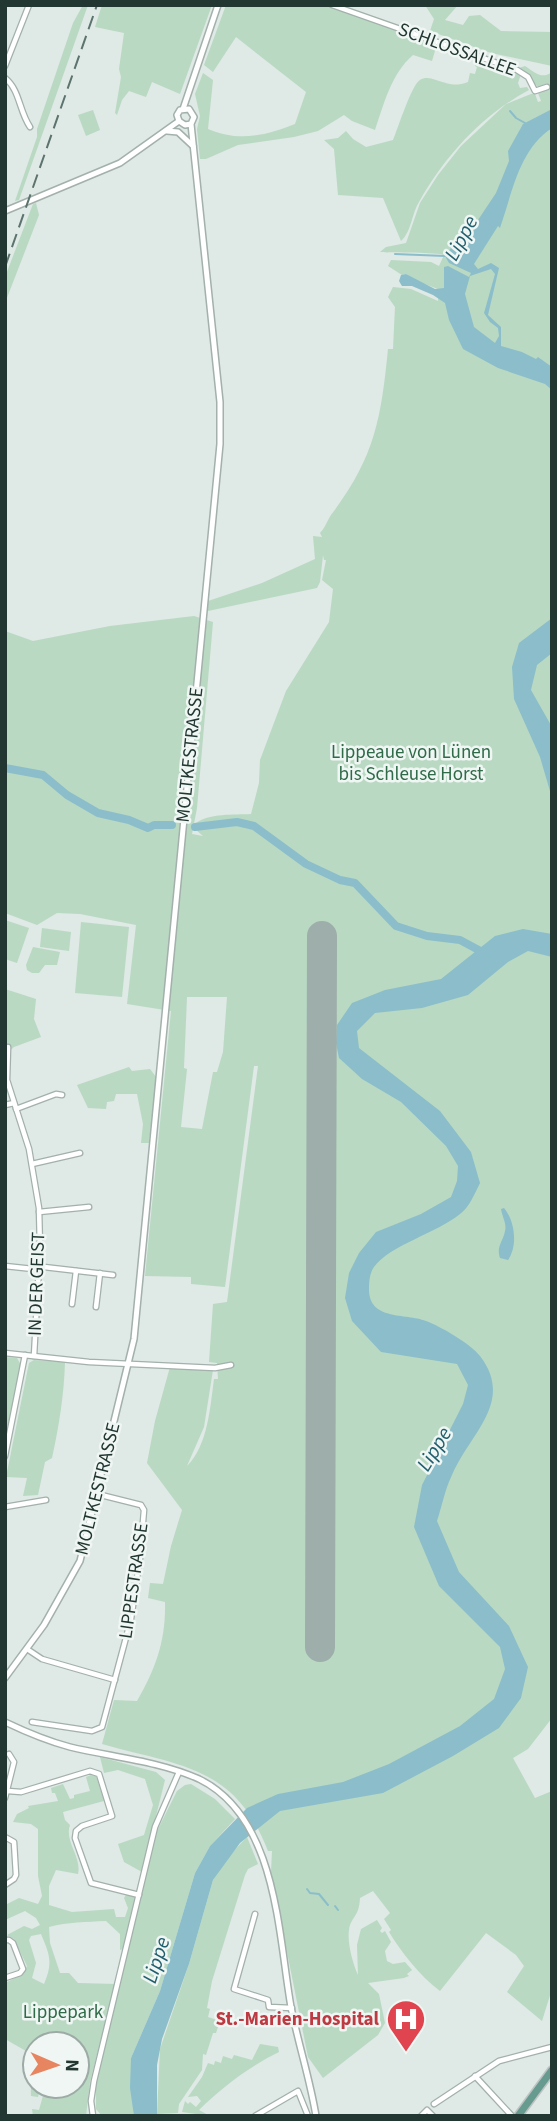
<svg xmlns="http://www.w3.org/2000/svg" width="557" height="2121" viewBox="0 0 557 2121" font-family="'Source Sans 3',sans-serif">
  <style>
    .green { fill: #b9d9c3; fill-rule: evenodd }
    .water { fill: #8bbeca; fill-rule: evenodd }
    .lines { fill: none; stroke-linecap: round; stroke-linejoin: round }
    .stream { stroke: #8bbeca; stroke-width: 2 }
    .river { stroke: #8bbeca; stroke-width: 8 }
    .runway { stroke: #9eaeaa; stroke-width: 30 }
    .minor-casing { stroke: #a3b0ac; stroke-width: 7 }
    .tertiary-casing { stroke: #a3b0ac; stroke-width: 8 }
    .primary-casing { stroke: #bdc3c2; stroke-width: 10 }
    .minor { stroke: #fff; stroke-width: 4.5 }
    .tertiary { stroke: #fff; stroke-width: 5 }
    .primary { stroke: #679b8f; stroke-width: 7 }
    .rail { stroke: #5c736e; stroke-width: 2; stroke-dasharray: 14 7; stroke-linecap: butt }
    .labels { text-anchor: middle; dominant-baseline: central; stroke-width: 5; stroke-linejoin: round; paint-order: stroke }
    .street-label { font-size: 19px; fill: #223732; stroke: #eff6f3 }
    .park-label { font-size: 19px; fill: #2f6b48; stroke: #eff6f3 }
    .health-label { font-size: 19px; font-weight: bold; fill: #be3a42; stroke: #eff6f3; text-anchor: end }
    .water-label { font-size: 21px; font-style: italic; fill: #215f6e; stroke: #eff6f3 }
  </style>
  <rect width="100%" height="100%" fill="#dfe9e5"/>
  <!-- green -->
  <g class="green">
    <polygon points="83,5 88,5 19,200 15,201 37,137 37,129 73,23"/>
    <polygon points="102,5 212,5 180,94 152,82 146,97 129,91 122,100 117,115 115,113 121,77 119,69 124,33 95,27"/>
    <path d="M226,5h101l110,39 -5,17 -19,-6c-22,19 -29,49 -38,75l-23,-9 -8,-6 -26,16 -24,6 -56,8 -32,14h-6l-3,-30 3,-13 -5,-22 8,-21 10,7 -5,49c30,13 57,7 87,-5l11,-32 -70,-55 -23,35 -9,-7z"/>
    <polygon points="425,5 458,5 445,20 463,25 469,16 480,15 501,31 552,32 552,66 491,53 430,31 434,19"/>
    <path d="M479,58l30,11 3,5 4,-3 5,3 -3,9 2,5 7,-1 2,3c-47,25 -84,66 -110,112 -7,11 -8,31 -18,39l-18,-43 -45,-3 -4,-46 -10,-9 14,-2 8,-7 7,8 13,8 27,-7c5,-12 19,-56 27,-60 5,-3 10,-2 16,0 13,4 19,7 32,2l2,-9 5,1 2,-7 -2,-1z"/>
    <path d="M525,66c9,6 17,14 27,6v1646l-24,31 -15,9 22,40 17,-7v198l-10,32 -35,-29 17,-26 -8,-11 -30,-22 -46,58c-20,-15 -38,-38 -51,-59l2,-2 -7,-11 6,-6 -17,-22 -13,7c-1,20 -9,18 -11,32 -2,13 4,34 9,45l-1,-30 4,-16 16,-9 5,8 -2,3 2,2 3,-2 6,11 -6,9 2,10 6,3 12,-2 7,8 -5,4 2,2 -5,2 -36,5 11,11 6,29 -7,12 -55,43 -15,-21 -37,-185 1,-21h-4c-33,-86 -89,-85 -166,-107l12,-44 23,1c19,-33 29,-61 28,-99l-17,-4 2,-15 13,1 8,-38 11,-36 -35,-47 8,-42 15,-54 43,3 -9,57 -17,39c21,-21 23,-58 27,-87h4l-1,-16 -8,-1 4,-58 14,-2 31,-236h-4l-29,221 -34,-3v-7l-46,-1 26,-265 -44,-7 9,-79 -56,-11 -23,-1 -20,12 -32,-12v-282l28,10 77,-15 84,-10 19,6 -16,186 -5,26 11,2 -8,-7 1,-6c14,-10 38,-8 55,-9l8,-31 1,-23 26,-69 43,-69 4,-33 -11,-9 4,-20h-2l-1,-5 -3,27 -3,6 -109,23v-10l54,-18 53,-24 -2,-23 9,1 -2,-4c5,-5 7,-12 11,-18 44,-58 50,-96 57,-166h5l2,-42 -7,-10 5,-10 18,2 27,12v-12l-24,-9 -8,-6 -4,1 -14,-9 3,-6 40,2 8,4 5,-11c-7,-3 -52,-2 -64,-3l6,-5 20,-4 14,-40 18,-28 23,-29 45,-42 25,-10h4l3,8 3,-1 -3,-8 9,-4 -1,-4 -8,2 -19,-19zM187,997h40l-4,55 -6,20h-4l-11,57 -21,-2 6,-58 -3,-1z"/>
    <polygon points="93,110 100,130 86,136 78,115"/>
    <polygon points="36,203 39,215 5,303 5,277 33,204"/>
    <polygon points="5,920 29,928 17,963 5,959"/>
    <polygon points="81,922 129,927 122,997 75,993"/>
    <polygon points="42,928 71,932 69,951 40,947"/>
    <polygon points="33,947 60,952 57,965 45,965 39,973 32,973 27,970 26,965"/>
    <polygon points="5,989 36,999 34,1019 41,1037 14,1047 5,1055"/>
    <polygon points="129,1067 132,1071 150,1069 156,1077 149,1143 141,1143 143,1124 137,1094 116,1094 114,1101 107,1102 106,1109 88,1108 77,1085"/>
    <polygon points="5,1357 17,1358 21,1365 6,1434"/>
    <path d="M34,1360l31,2c-1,33 -6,64 -13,96l-7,4 -7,33 -15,1 4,-18 -21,-1 23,-114z"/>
    <polygon points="100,1757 156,1772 165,1780 142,1872 124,1862 118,1844 144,1835 153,1805 145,1779 118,1770 104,1773"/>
    <path d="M91,1775l5,1 8,25 -41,11 2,8 5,5c-6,16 12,32 8,49l-22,-4 -7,16v19l23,7 42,-3 2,8h9l3,-9 -4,-10 2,-3 9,2 -12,52 -3,1v-16l-14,-13c-20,1 -38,1 -57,6l1,16 10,30h9l9,10 37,1 -25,98 -4,34h-53l-1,-7 7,1 5,-18 -4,-2 -2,7 -7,-1c-1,-14 3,-26 2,-41l-28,-16v-56l18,-9 4,-8 -13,-27 -7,-4 17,-9 8,3 8,-4 -4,-7 -11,-7 -20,9v-15l14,-7 19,6 4,-8 -4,-20v-47l-7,-5 -18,-2 4,-8 12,-6 -1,-2 30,-5 -3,-8h-3l-1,-5 12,-4 7,15 4,-1v-3l16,-4 -4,-14zM41,1934c9,21 12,29 3,50l-12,-6 4,-15 -7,-23 2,-4zM35,2044h42v42h-42z"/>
    <polygon points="191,1784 215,1799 235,1819 210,1846 195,1873 160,1991 131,2058 134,2116 102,2116 96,2109 96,2085 157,1831 177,1791 185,1785"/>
    <polygon points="247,1837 258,1864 248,1869 245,1875 212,1981 207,2008 210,2009 208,2017 220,2021 216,2033 213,2033 206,2055 203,2054 202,2070 179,2104 178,2113 157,2114 160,2049 189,1964 213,1880 225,1860"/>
    <path d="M260,2044l18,3 1,5c-29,14 -57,35 -80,58l11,6 -28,-4 3,-11 3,3 2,-2 6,5 5,-6 -4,-5 -9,1 14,-20 6,-14 6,2 1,-4 6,2 2,-7 9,3 2,-4 18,5z"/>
  </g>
  <!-- water -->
  <g class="water">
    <path d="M552,109v19c-33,21 -40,66 -52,100l-2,-2 -24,38 4,5 13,-6 8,5 -11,47 13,12v19l21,6 14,7 2,-2 14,10v23l-7,-6 -47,-16 -35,-19 -14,-29 -4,-17 -12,-8 -21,-9h-10l-3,-5 2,-6 5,-1 29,15 9,-1v-21l4,-1 21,11 2,-4 -22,-10 -4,-7 6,-8 17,-13 28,-42 13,-32 -1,-10 15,-27zM491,269l4,5 -11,39 6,9 8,6 1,8 -4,7 -21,-16 -9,-33 5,-18z"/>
    <polygon points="552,618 552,653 537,665 531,690 552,727 552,798 540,757 514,699 512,667 519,643"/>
    <path d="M523,929l29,5v23l-24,-6 -20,11 -40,33 -46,13 -47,5 -18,18 2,17 81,63 31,41 9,31c-5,10 -11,25 -20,31 -23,19 -70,31 -86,53 -4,5 -5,14 -5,21 -1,33 36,25 57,33 14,5 45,23 54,35 35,46 -10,77 -28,119 -7,14 -10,31 -15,46l22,51 50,54 19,41 -7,31 -22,30 -46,28 -70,37 -103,18 -40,32 -27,37 -24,84 -27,75 -5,26v51h-23l-4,-28 1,-30 29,-67 35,-118 15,-27 37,-38 31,-14 65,-12 46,-18 71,-38 34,-27 11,-30 -5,-22 -61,-61 -25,-59 8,-42 41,-81 5,-19 -11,-21 -76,-12 -29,-31 -7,-23 4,-25 10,-20 17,-21 45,-18 30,-17 6,-16 1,-15 -12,-20 -45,-44 -39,-23 -23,-21 -3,-15 1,-18 15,-22 33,-13 56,-11 54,-43z"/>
    <path d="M504,1208c11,13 14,38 4,52l-8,-2c-4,-12 3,-16 5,-27 2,-7 -3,-15 -4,-22z"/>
  </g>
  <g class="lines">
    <!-- stream -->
    <g class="stream">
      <polyline points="510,111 516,118 525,123"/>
      <polyline points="395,254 445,256"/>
      <polyline points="307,1889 310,1893 319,1894 328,1905"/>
      <polyline points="335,1906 338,1910"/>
    </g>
    <!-- river -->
    <g class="river">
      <polyline points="5,768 43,775 67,795 98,813 129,820 148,828 154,825 172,825"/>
      <polyline points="195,827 237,822 254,826 306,864 340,880 355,883 396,926 427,936 460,940 486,954"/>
    </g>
    <!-- runway -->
    <polyline class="runway" points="320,1647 322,936"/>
    <!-- minor casing -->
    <g class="minor-casing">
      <g id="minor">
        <polyline points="332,5 517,70 528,77 535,91 547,87"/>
        <polyline points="5,66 29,5"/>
        <path d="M5,78c15,12 14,33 25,49"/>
        <polyline points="8,1047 7,1080 29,1149 39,1208 40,1248 34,1356"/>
        <polyline points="5,1105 14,1103"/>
        <polyline points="16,1109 56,1094 62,1095"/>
        <polyline points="32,1164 80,1153"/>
        <polyline points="39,1212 89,1207"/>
        <polyline points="5,1266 33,1269 44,1267 113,1275"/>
        <polyline points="72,1304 76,1271"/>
        <polyline points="96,1307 100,1273"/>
        <polyline points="5,1353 89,1362 215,1368 231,1365"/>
        <polyline points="5,1456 25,1355"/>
        <polyline points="5,1507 46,1500"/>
        <polyline points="27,1649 42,1659 115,1680"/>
        <polyline points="32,1722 92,1731 102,1727 131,1619 140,1558 144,1510 141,1505 97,1494"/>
        <polyline points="8,1791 21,1792 90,1771 99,1774 112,1816 82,1826 76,1831 75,1838 91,1883 139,1895"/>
        <polyline points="5,1798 14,1762 9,1754"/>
        <polyline points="5,1837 14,1842 16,1875 14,1879 5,1885"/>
        <polyline points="255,1914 234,1989 268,2000 269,2007 292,2008"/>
        <polyline points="5,1940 9,1940 13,1943 23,1969 20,1973 5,1978"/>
        <polyline points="475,2076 512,2116"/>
        <polyline points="434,2104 499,2061 552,2047"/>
        <polyline points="93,2116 91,2101 94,2081 155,1827 179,1772"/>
        <polyline points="255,2116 298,2091 308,2116"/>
        <polyline points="421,2116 427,2110 433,2116"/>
      </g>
    </g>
    <!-- tertiary casing -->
    <g class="tertiary-casing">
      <g id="tertiary">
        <polyline points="183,109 218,5"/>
        <polyline points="167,131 178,132 193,146"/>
        <polyline points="5,211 120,163 179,121"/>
        <polyline points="5,1678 44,1625 80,1561 134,1339 220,444 220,402 191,124 194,117 189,109 180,110 177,115 179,121 185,125 191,124"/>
        <path d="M5,1722c21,10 42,19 65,25 42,10 89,14 129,32 78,38 79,154 92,228 7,36 19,72 25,109"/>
      </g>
    </g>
    <!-- primary casing -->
    <g class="primary-casing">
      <polyline id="primary" points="518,2116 552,2070"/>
    </g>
    <!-- minor -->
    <use href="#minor" class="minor"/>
    <!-- tertiary -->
    <use href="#tertiary" class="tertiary"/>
    <!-- primary -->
    <use href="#primary" class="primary"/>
    <!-- rail -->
    <polyline class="rail" points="5,267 97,5"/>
  </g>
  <!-- icons -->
  <defs>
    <g id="hospital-pin" transform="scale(2.0125)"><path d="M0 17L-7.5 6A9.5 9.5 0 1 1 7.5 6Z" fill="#e0444e" stroke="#eff6f3"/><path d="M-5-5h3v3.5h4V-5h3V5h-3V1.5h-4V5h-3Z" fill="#fff"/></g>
  </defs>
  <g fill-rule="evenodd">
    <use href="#hospital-pin" x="406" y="2019"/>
  </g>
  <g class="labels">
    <!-- street labels -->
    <g class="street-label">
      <text transform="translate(457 50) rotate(20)">SCHLOSSALLEE</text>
      <text transform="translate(190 755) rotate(-84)">MOLTKESTRASSE</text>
      <text transform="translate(37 1284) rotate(-88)">IN DER GEIST</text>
      <text transform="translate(98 1489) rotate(-76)">MOLTKESTRASSE</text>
      <text transform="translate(134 1581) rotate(-82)">LIPPESTRASSE</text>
    </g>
    <!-- park labels -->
    <g class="park-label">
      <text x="411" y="752">Lippeaue von Lünen<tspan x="411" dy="22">bis Schleuse Horst</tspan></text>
      <text x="63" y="2012">Lippepark</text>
    </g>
    <!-- health labels -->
    <g class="health-label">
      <text x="379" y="2019">St.-Marien-Hospital</text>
    </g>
    <!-- water labels -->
    <g class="water-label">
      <text transform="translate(461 238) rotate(-62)">Lippe</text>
      <text transform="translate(434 1449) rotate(-59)">Lippe</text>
      <text transform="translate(156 1960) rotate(-72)">Lippe</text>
    </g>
  </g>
  <!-- border -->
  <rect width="557" height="2121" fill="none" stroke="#223732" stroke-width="14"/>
  <!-- north arrow -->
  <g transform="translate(56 2065) rotate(92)"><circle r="33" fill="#eff6f3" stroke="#9daaa6" stroke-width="2"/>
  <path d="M0-5L12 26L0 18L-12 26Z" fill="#e68560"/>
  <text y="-10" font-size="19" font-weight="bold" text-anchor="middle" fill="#223732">N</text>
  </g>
</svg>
